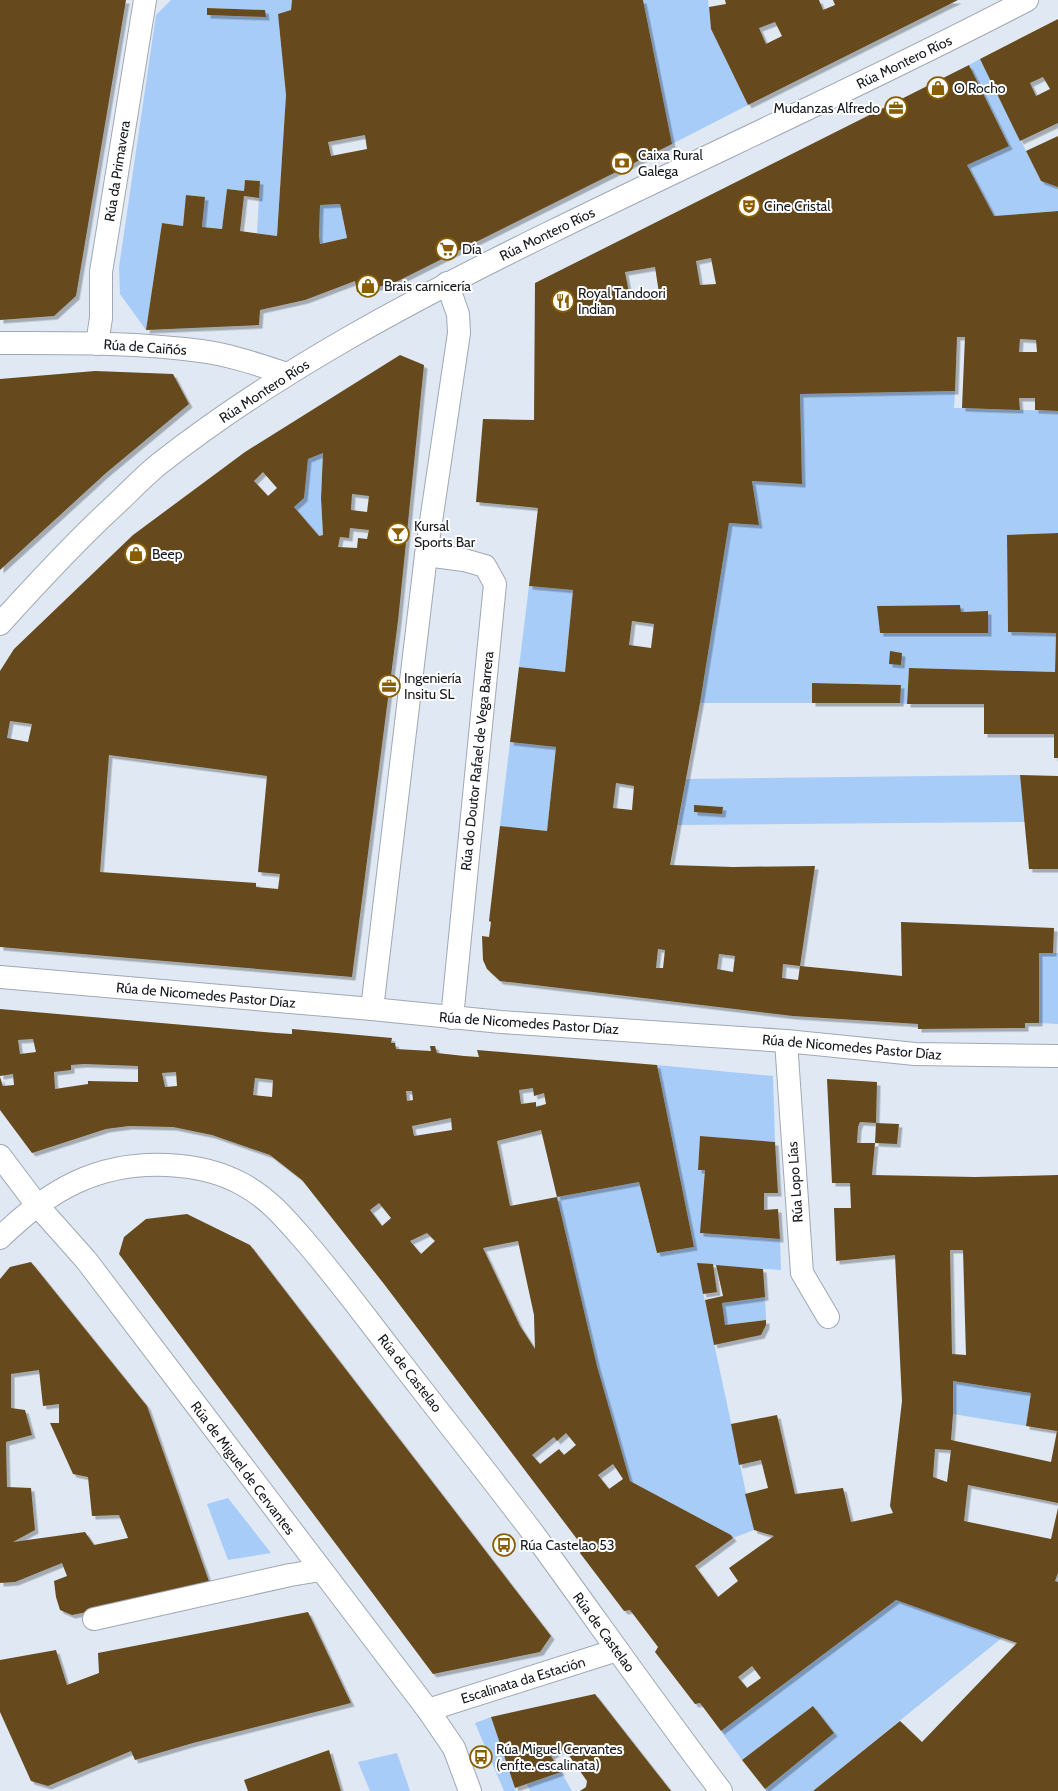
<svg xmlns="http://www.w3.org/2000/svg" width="1058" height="1791" viewBox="0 0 1058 1791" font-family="Cabin,sans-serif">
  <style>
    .green { fill: #a8ccf8; fill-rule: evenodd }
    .building { fill: #664a1b; fill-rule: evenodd; filter: url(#shadow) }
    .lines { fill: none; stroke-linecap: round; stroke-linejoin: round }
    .street-casing { stroke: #a0a8b3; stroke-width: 24 }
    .secondary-casing { stroke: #a0a8b3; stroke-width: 24 }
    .street { stroke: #fff; stroke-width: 22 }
    .secondary { stroke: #fff; stroke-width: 22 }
    .labels { text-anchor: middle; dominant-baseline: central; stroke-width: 4; stroke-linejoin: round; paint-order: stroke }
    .street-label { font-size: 14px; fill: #171a1e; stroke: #fff }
    .poi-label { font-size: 14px; fill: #171a1e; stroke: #fff; text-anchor: start }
  </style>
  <defs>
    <filter id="shadow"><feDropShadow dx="3.5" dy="3.5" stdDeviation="0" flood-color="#0004"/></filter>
  </defs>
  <rect width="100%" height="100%" fill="#dfe8f3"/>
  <!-- green -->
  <g class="green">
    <path d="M171,0h121l-1,10 -13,4 8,81 -9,141 -20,-3 3,-52 -15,-1 -1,11 -17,-2 -5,40 -20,-2 3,-30 -18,-2 -4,31 -21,-3 -16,107 -26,-36 -1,-27 37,-252zM207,8l57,2 2,7 -59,-2z"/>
    <polygon points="643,0 708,0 711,29 748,105 672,144"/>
    <polygon points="980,59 1041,181 1058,187 1058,211 994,216 967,165 1009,145 969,65"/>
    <polygon points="340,204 347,238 320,244 319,236 320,205"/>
    <path d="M955,391l-1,17 104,3v122l-51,2 1,97 48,1 -1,39 -146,-4 -2,36 -7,-1 1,-18 -88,-2 -1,20h-112l29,-180 30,2 -7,-44 50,3 -2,-90zM960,605l1,7 27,-1v22h-108l-2,-27z"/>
    <polygon points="323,453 321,498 323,535 319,536 294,507 304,498 308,459"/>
    <polygon points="529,586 573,590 565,672 519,667"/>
    <polygon points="510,742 556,747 547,831 500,826"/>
    <polygon points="1020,775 1026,822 678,825 686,779"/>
    <polygon points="1039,953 1058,953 1058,1024 1039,1023"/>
    <polygon points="657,1065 773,1076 775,1142 700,1136 698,1170 705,1170 701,1233 780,1239 781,1270 697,1264 754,1530 733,1538 731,1535 630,1481 597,1366 557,1197 639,1182 657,1253 694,1247"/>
    <polygon points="765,1297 766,1320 725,1325 722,1303"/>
    <polygon points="953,1381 1031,1393 1026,1426 953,1414"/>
    <polygon points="228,1498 271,1553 228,1560 207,1504"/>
    <polygon points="896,1600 1003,1637 813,1791 766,1791 765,1789 834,1733 813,1706 742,1760 721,1731"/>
    <polygon points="491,1717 515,1788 516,1791 504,1791 475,1723"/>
    <polygon points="397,1753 410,1791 370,1791 358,1762"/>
    <polygon points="561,1772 572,1791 530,1791 527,1784"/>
  </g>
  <!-- building -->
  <g class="building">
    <polygon points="0,0 126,0 76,296 54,316 0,320"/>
    <path d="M292,0h351l29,144 -278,139 -37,9 -2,-11 -50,19 -45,10 -1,15 -113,5 16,-107 21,3 3,-31 19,2 -3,30 20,2 5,-40 17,2 1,-11 15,1 -1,17 -15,-2 -4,35 37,5 9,-141 -8,-81 13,-4zM365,135l2,14 -36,7 -3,-14zM340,204l7,34 -27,6 -1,-8 1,-31z"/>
    <path d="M725,0h94l4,10 12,-5 -2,-5h125l-210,105 -37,-76 -2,-22 17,-3zM775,22l7,14 -16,8 -7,-16z"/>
    <polygon points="207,8 265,10 266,17 207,15"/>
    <path d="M1058,19v104l-38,18 -40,-82zM1043,77l7,12 -14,7 -6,-13z"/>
    <path d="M969,65l40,81 -42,19 27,51 64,-5v200l-23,-1v-12h-16l1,12 -58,-2 3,-71h-8l-2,54 -155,3 2,90 -50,-3 7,44 -30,-2 -29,180 -30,162 63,2 82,-1 -15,100 102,10 -1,-54 153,6 -1,25h-14v70h-14v5l-107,1v-5l-125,-8 -293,-35 -13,-12 -4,-9 -1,-24 7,1 2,-15 -2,-1 11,-95 47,5 9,-84 -46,-5 9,-75 46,5 8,-82 -44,-4 9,-78 -62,-6 7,-83 51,1 1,-137zM711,258l5,26 -16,1 -4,-24zM655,267l4,26 -29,5 -5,-26zM1020,339l16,1 1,12h-18zM632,621l22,3 -3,24 -22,-3zM616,783l18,3 -2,24 -19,-2zM658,949l7,1 -2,18h-7zM719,954l16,2 -2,16 -16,-3zM783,964l17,2 -2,14 -16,-2z"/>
    <polygon points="1058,136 1058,187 1041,181 1026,151"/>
    <path d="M400,355l24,10 -26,256 -46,356 -352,-30v-276l14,-22 119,-114 112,-83zM323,453l-2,45 2,37 -4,1 -25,-29 10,-9 4,-39zM263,472l14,16 -9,8 -14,-15zM352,494l17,2 -2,16 -16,-2zM350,528l19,2 -2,9 -9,-1 -1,10 -19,-1 2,-10 9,1zM10,721l22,3 -4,18 -21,-4zM109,755l158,21 -9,96 22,2 -2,15 -22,-2v-4l-156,-11z"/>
    <polygon points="95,371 173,374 189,404 106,473 0,570 0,379"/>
    <polygon points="1058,533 1058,758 1054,758 1054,734 984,734 984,704 907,704 909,668 1055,672 1056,633 1008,632 1007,535"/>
    <polygon points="960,605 961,612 988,611 988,633 880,633 877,606"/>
    <polygon points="890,651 902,653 901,665 889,664"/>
    <polygon points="812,683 901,685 900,703 812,703"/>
    <polygon points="1020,775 1058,776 1058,869 1029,869"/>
    <polygon points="694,805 723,807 722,814 694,812"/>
    <path d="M0,1009l276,24 16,1v-5l100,9 -1,5h4l1,6 35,2 -1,-5h5l2,7 27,3 15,1 -2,-7 180,15 37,182 -37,6 -18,-71 -82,15 -16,-67 -44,11 13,65 47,-9 40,169 33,115 101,54 2,3 -38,28 23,31 20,-16 -9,-13 45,-32 -20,-6 -9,-36 23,-6 -7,-28 -22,5 -8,-41 46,-9 18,79 48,-6 8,34 42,-9 -3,-7 12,-105 -7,-146 -59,6 -2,-53h17l-1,-25h-18l-5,-104 50,3 -1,41 23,1 -2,20 -22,-1 1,-20 -16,-1 -2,5 -1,16h18l-3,32 103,2 83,-2v328l-90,-18 -4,36 87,18 7,-31v65l-3,8 3,1v209h-245l87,-70 22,21 95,-99 -121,-43 -175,131 -21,-28 -5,1 -40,-52 3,-5 -28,-37 -6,1 -44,-58 3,-6 -199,-263 -82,-104 -32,-25 -58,-20 -39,-8 -44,-1 -23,3 -74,24 -32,-43v-33l3,9 11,-1 -1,-11 -13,2zM33,1039l3,13 -16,2 -2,-14zM84,1064l54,2v16l-50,-1v3l-33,5 -1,-17 17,-2v-5zM176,1072l1,14 -12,1 -3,-14zM255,1078l18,2 -1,17 -19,-2zM533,1088l1,8 10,-3 2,11 -10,3v-5l-15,2 -2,-14zM406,1091h6l1,9 -6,1zM451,1118l1,12 -38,6 -2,-10zM379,1203l12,15 -9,8 -12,-16zM427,1233l8,8 -14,13 -11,-13zM518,1241l16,74 1,34 -15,-23 -37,-78zM950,1250h13l3,105 -14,-1zM953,1381l78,12 -5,33 31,5 -6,31 -100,-22 2,-26zM566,1433l10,12 -12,10 -5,-6 -19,15 -8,-9 22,-18 3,4zM935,1449l16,1 -4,32 -14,-5zM613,1464l10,15 -14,10 -11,-14zM752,1666l9,12 -14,10 -9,-11z"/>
    <polygon points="700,1136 775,1142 778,1193 764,1193 764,1210 778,1209 780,1239 700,1233 705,1170 698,1170"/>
    <polygon points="187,1214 250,1245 551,1636 540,1652 433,1674 119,1254 124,1237 146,1219"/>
    <path d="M31,1262l116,144 64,181 -139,28 -12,-5 -4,-13 -2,-16 13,-5 -5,-13 -47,19 -15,1v-304l10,-12zM39,1370l4,36 16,-2v19h-9l23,51 15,3 4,39 27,-1 9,23 -34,7 -9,-13 -72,10 22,-12 -4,-42 -24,-1 -1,-45 26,-7 -7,-25 -14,-2v-34z"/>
    <polygon points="697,1263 713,1264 717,1292 703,1294"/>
    <polygon points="716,1265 763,1269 765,1297 722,1303 725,1325 766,1320 766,1325 761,1335 714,1345 705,1300 723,1296"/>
    <polygon points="308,1612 351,1703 193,1743 135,1760 131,1751 48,1786 31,1781 0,1712 0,1660 56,1650 67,1685 99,1673 98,1653"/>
    <polygon points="595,1694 627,1735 671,1791 580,1791 586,1787 587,1781 568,1754 561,1750 551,1756 561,1772 515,1788 491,1717"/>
    <polygon points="813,1706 834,1733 765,1789 742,1760"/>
    <polygon points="329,1750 341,1791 248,1791 244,1780"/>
  </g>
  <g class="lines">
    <!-- street casing -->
    <g class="street-casing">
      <g id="street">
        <path d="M0,343c67,0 135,-1 201,8 30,4 58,14 86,23"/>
        <polyline points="97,344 101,318 101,272 145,0"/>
        <polyline points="426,555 464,560 485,566 495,584 452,1018"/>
        <polyline points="0,977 372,1009 501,1022 786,1041 915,1054 1058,1056"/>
        <polyline points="372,1009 426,555 459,333 458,314 447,283"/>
        <polyline points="786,1041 802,1273 828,1317"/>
        <polyline points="0,1156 37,1205 86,1260 428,1710 454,1748 470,1791"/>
        <polyline points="94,1619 290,1575 321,1570"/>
        <polyline points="428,1710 617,1650"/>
      </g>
    </g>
    <!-- secondary casing -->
    <g class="secondary-casing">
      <g id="secondary">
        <path d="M0,624c37,-41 74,-81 114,-118 15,-14 29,-29 45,-42 120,-94 255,-165 392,-232 158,-78 319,-150 476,-232"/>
        <path d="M0,1238c49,-48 97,-76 167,-73 25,1 53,7 75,19 26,14 43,34 62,56 32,37 61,76 91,115 47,61 95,121 141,182 62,85 122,171 185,254"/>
      </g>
    </g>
    <!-- street -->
    <use href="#street" class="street"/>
    <!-- secondary -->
    <use href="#secondary" class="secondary"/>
  </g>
  <!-- icons -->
  <defs>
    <g id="shop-ring" transform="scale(1.15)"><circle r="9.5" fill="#fff" stroke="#8a5e00" stroke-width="1.5"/><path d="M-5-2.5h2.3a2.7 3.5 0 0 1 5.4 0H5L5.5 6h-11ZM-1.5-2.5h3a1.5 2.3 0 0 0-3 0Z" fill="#8a5e00"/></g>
    <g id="office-ring" transform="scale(1.15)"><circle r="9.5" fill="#fff" stroke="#8a5e00" stroke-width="1.5"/><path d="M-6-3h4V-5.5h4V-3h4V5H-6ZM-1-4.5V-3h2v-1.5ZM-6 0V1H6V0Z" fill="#8a5e00"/></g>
    <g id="bank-ring" transform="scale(1.15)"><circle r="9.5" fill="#fff" stroke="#8a5e00" stroke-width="1.5"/><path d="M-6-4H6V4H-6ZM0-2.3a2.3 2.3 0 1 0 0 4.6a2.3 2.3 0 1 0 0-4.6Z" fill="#8a5e00"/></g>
    <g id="theatre-ring" transform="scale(1.15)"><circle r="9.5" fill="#fff" stroke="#8a5e00" stroke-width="1.5"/><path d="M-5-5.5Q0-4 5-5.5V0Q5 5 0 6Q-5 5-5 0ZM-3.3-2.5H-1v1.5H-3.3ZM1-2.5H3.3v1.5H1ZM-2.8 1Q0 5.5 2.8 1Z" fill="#8a5e00"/></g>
    <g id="supermarket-ring" transform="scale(1.15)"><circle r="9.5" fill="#fff" stroke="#8a5e00" stroke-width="1.5"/><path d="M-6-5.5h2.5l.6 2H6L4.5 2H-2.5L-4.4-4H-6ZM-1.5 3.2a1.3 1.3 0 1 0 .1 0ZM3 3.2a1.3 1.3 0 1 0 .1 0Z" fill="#8a5e00"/></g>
    <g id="restaurant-ring" transform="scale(1.15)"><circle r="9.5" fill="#fff" stroke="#8a5e00" stroke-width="1.5"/><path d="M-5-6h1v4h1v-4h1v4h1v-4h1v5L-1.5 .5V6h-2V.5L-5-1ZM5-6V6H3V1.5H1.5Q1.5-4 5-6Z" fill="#8a5e00"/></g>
    <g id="bar-ring" transform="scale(1.15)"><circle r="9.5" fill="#fff" stroke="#8a5e00" stroke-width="1.5"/><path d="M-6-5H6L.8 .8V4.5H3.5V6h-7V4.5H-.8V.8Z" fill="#8a5e00"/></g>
    <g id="bus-ring" transform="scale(1.15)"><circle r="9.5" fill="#fff" stroke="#8a5e00" stroke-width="1.5"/><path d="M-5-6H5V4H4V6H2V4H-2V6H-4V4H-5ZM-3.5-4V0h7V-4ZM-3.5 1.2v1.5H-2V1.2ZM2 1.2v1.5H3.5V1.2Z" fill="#8a5e00"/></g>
  </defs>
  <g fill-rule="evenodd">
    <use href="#shop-ring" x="938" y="88"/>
    <use href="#office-ring" x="896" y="108"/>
    <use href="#bank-ring" x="622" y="163"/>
    <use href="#theatre-ring" x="749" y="206"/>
    <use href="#supermarket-ring" x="447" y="249"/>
    <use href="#shop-ring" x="368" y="286"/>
    <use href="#restaurant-ring" x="563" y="301"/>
    <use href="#bar-ring" x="398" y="534"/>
    <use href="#shop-ring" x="136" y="554"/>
    <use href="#office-ring" x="389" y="686"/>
    <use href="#bus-ring" x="504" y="1545"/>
    <use href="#bus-ring" x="481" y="1757"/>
  </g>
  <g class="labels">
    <!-- street labels -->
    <g class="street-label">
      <text transform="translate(904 62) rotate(-26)">Rúa Montero Ríos</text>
      <text transform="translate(117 171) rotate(-81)">Rúa da Primavera</text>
      <text transform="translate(547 234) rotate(-26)">Rúa Montero Ríos</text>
      <text transform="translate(145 347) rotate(4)">Rúa de Caiñós</text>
      <text transform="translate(264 391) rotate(-33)">Rúa Montero Ríos</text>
      <text transform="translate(477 761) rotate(-84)">Rúa do Doutor Rafael de Vega Barrera</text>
      <text transform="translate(206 995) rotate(5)">Rúa de Nicomedes Pastor Díaz</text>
      <text transform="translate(529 1023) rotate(4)">Rúa de Nicomedes Pastor Díaz</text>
      <text transform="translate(852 1047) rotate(5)">Rúa de Nicomedes Pastor Díaz</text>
      <text transform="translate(795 1182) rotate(-94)">Rúa Lopo Lías</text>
      <text transform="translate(410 1373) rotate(52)">Rúa de Castelao</text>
      <text transform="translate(243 1468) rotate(53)">Rúa de Miguel de Cervantes</text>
      <text transform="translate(604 1632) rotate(54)">Rúa de Castelao</text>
      <text transform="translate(523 1680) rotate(-17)">Escalinata da Estación</text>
    </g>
    <!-- poi labels -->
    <g class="poi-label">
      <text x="954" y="88">O Rocho</text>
      <text x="880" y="108" text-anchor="end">Mudanzas Alfredo</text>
      <text x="638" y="155">Caixa Rural<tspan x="638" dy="16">Galega</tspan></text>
      <text x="764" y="206">Cine Cristal</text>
      <text x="462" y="249">Día</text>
      <text x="384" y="286">Brais carnicería</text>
      <text x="578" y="293">Royal Tandoori<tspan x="578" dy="16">Indian</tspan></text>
      <text x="414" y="526">Kursal<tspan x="414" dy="16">Sports Bar</tspan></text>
      <text x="152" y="554">Beep</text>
      <text x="404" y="678">Ingeniería<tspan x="404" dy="16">Insitu SL</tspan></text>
      <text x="520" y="1545">Rúa Castelao 53</text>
      <text x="496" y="1749">Rúa Miguel Cervantes<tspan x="496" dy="16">(enfte. escalinata)</tspan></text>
    </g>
  </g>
</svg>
